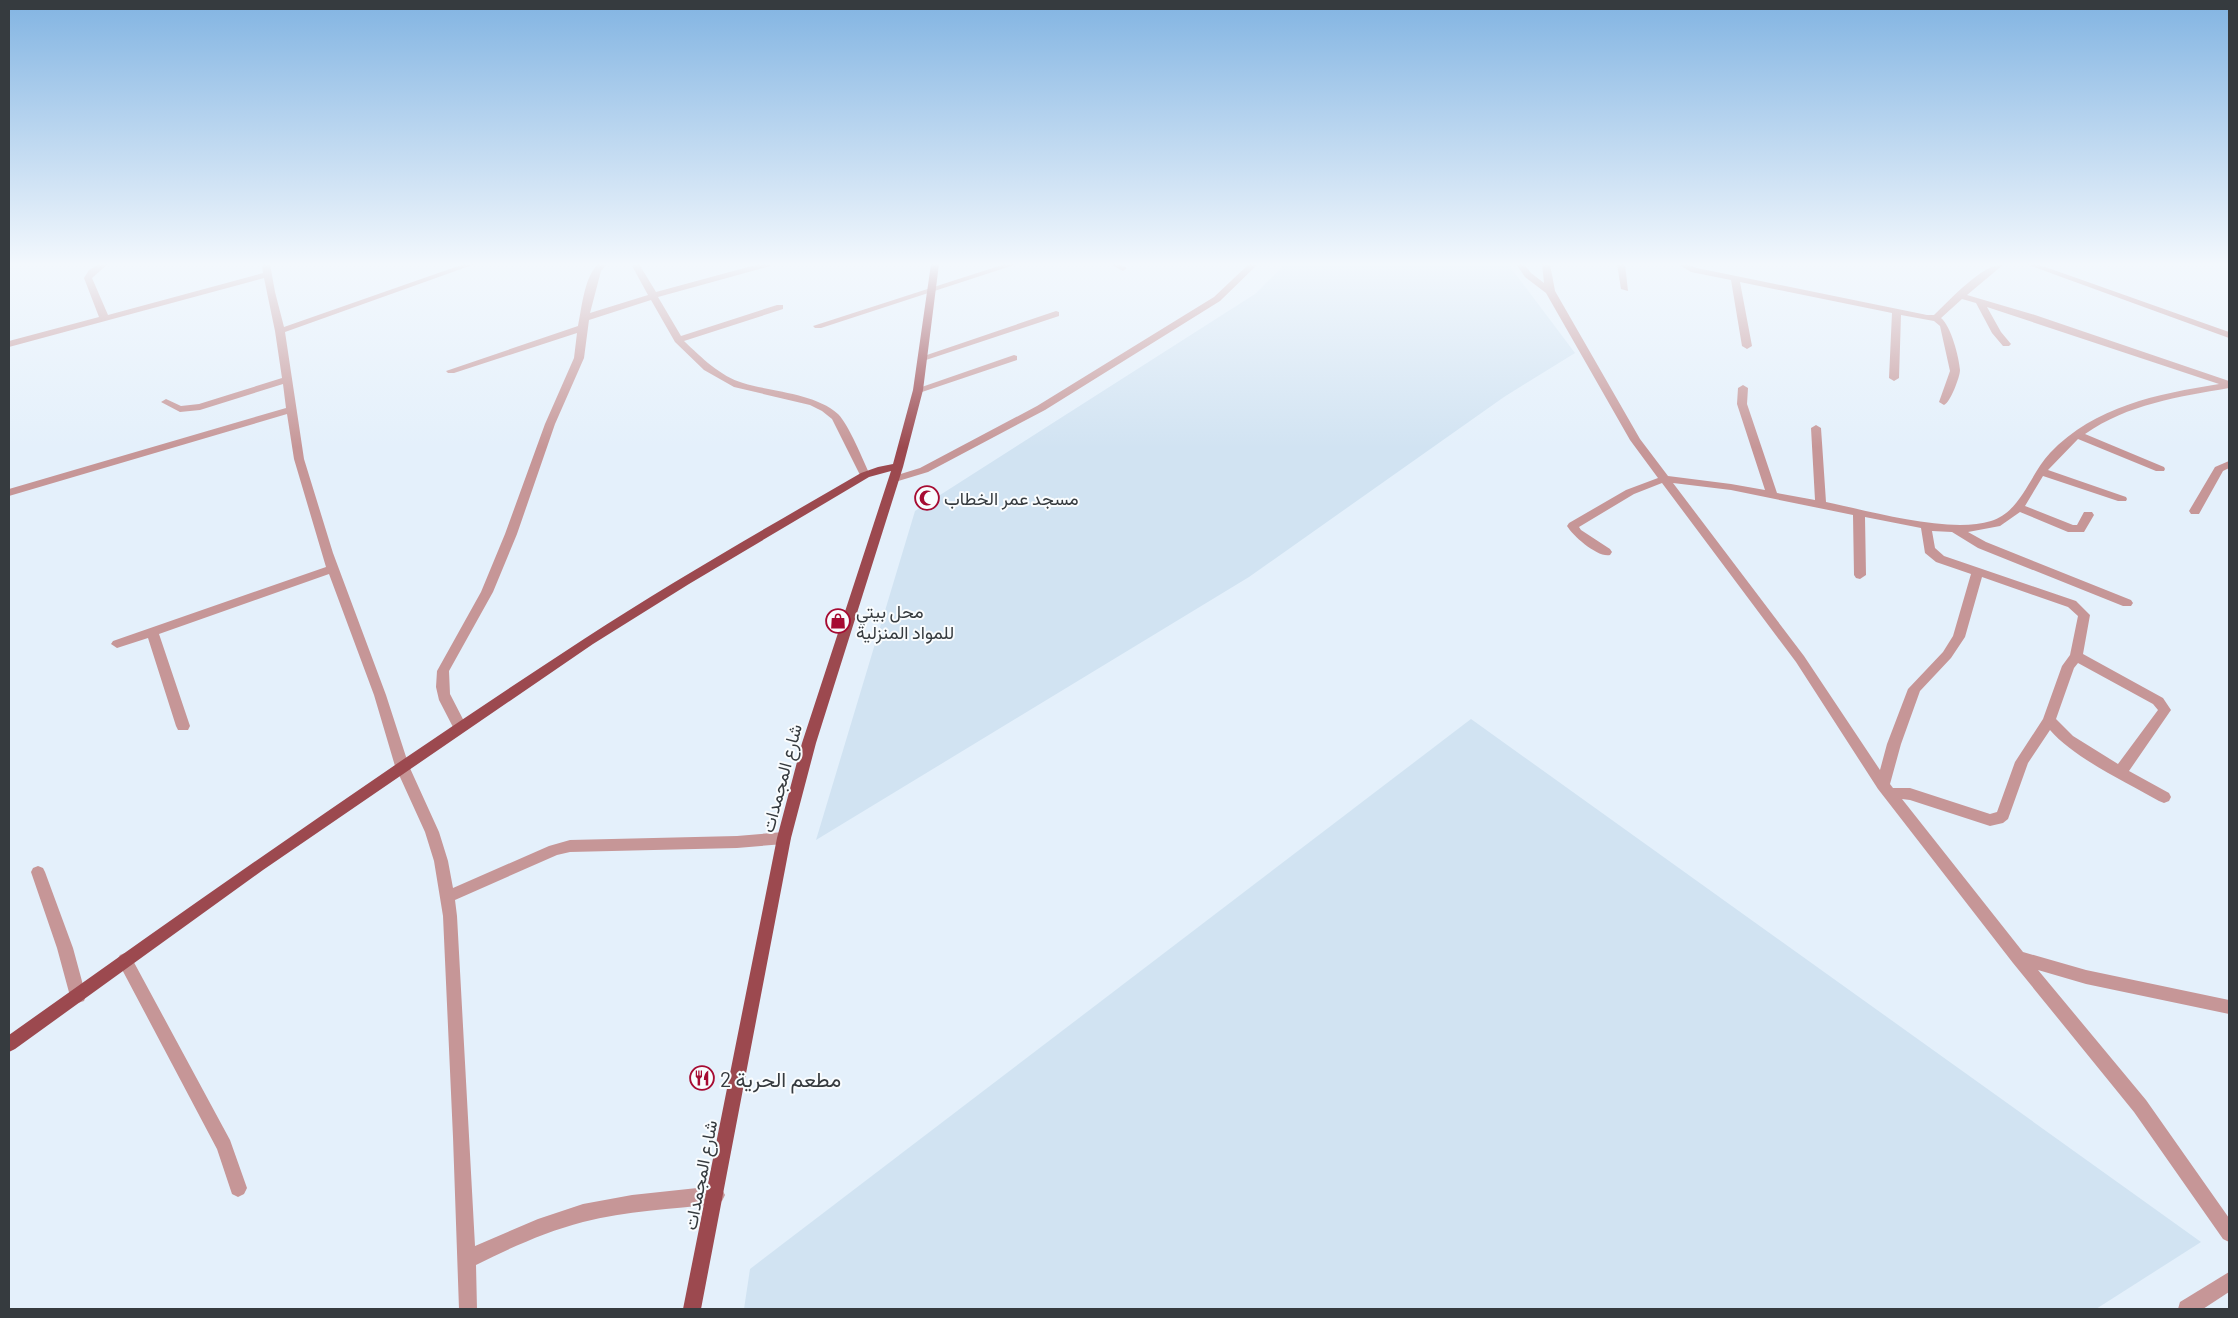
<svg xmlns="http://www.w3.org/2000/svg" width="2238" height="1318" viewBox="0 0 2238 1318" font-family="Barlow,Vazirmatn,sans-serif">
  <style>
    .built { fill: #d1e3f2 }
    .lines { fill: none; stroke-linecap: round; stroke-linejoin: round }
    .minor { fill: #c69697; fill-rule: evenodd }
    .major { fill: #9c494f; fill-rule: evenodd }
    .labels { text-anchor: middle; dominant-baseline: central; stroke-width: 4; stroke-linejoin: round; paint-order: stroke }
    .poi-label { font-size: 18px; fill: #363b3f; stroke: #f9fcfe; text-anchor: start }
    .street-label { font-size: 18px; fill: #363b3f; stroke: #f9fcfe }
    .near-poi-label { font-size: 21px; fill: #363b3f; stroke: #f9fcfe; text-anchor: start }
  </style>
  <rect width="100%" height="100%" fill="#e4f0fb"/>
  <!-- built -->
  <g class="built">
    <polygon points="1285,264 1510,264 1511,268 1575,353 1504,397 1249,577 816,840 915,511 1255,294"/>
    <polygon points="1471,719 2201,1242 2096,1309 744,1309 750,1269"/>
  </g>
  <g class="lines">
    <!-- minor -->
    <g class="minor">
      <path d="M99,264h9l-16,14 16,37 155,-42 -1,-9h8l5,28 9,35 180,-63h11l-190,68 19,127 29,94 53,142 23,71 30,66 9,29 5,27 96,-42 21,-6 167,-4 47,-4 5,2 2,4 -2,4 -5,2 -47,4 -167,4 -13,3 -102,45 2,16 18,330 63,-27 45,-15 49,-9 84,-9 6,3 3,6 -3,6 -6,3c-44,5 -90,7 -133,18 -38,10 -73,26 -107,43l1,44h-18l-6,-172 -10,-221 -9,-55 -9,-29 -30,-66 -21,-71 -45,-121 -170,60 31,92 -2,4h-10l-2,-4 -28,-88 -31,10 -6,-4 2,-3 213,-74 -32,-108 -7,-45 -278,82v-7l277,-81 -3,-24 -83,26 -20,2 -19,-10 5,-3 15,7 18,-2 83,-26 -7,-47 -11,-53 -255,69v-6l90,-24 -15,-39 5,-8z"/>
      <path d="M598,264h9l-6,7 -11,42 58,-18 -17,-31h8l17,28 103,-28h12l-1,2 -112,31 23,39 96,-31h6v4l-99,32c18,17 36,35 59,42 29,9 72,10 95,31 11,11 25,46 32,61l-1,2h-8l-29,-58 -10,-8 -12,-6 -76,-18 -30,-17 -29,-28 -24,-42 -62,20 -5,38 -29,66 -38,110 -24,58 -44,79 1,23 17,33 -2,4h-10l-16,-31 -3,-13 1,-16 44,-79 24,-58 40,-110 29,-66 3,-25 -123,40h-6l-2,-2 132,-45c4,-19 6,-48 20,-62z"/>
      <polygon points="1005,264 1017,264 821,328 815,328 813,326"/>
      <polygon points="1110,264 1120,264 1127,268 1123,271"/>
      <polygon points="1249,264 1258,264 1220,301 1045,410 928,472 895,482 890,479 891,477 920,468 1037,406 1214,297"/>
      <path d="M1516,264h8l7,9 13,10 -2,-19h8l5,27 85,148 28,37 63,8 34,6 -28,-86 1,-16 5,-3 5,3 -1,16 30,89 38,7 -4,-72 5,-3 5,3 5,74c44,9 123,32 165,19 30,-9 39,-47 59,-68 45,-47 107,-59 169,-69l-232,-77 14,25 10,12 -2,2h-6l-11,-13 -16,-30 -14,-4 -21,19c10,8 18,39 19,52 0,7 -10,33 -16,35l-5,-3 11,-31 -10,-45 -6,-5 -33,-6 -2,63 -5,3 -5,-3 3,-65 -152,-31 12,64 -5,3 -5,-3 -11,-66 -40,-8 -13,-8h10l9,4 230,47h7c16,-15 48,-51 70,-51l-37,31 68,20 194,66v7c-51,9 -101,16 -144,46l79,33 1,2 -1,2h-8l-78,-32 -30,31 78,27 1,2 -1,2h-8l-75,-25 -18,30 48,19h4l7,-13h8l2,3 -10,17h-16l-48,-20 -20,14 -32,6 18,10 145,58 2,3 -2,3h-8l-145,-58 -26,-16 -20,-1 3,17 9,8 132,45 14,14 -7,39 80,44 8,12 -42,61 40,22 2,4 -2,4 -5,2 -5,-2c-33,-19 -85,-43 -109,-71l-22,33 -20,56 -5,4 -13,3 -80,-26 -8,-1 121,153 63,18 143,30v14l-143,-30 -48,-14 108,130 83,118v24l-6,-3 -89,-127 -121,-149 -135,-174 -82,-127 -134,-179 -28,11 -55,33 2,3 29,19 2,3 -2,3c-12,3 -37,-19 -43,-29l2,-3 57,-33 32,-12 -28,-38 -84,-147 -21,-16zM1673,483l58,7 122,25 1,60 2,3 4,1 6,-4 -1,-58 56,11 4,25 11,9 35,12 -18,62 -10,16 -35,37 -21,55 -7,26 -76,-114zM1982,577l86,30 10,9 -8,39 -8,11 -19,53 -28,43 -18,50 -7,2 -80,-26h-17l-3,-4 11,-40 19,-53 31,-33 14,-21zM2078,663l75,41 5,6 -40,54 -45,-28 -17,-17 18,-51z"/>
      <polygon points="1617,264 1625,264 1628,291 1621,289"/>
      <polygon points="2026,264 2037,264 2229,332 2229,338"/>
      <polygon points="1056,311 1059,312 1059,316 926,360 923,361 918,358"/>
      <polygon points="1014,355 1017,356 1017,360 922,392 918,393 913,390"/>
      <polygon points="2229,461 2229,468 2223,471 2199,514 2191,514 2189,511 2215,467"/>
      <polygon points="38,866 43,868 45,872 73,948 86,996 84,1001 78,1003 72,1001 70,996 57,948 31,872 33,868"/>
      <polygon points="125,953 130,955 230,1140 247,1188 244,1194 238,1197 232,1194 217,1149 117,960 120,955"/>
      <polygon points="2229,1272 2229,1292 2203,1309 2178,1309 2180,1302"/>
    </g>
    <!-- major -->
    <path class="major" d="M931,264h8l-16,126 -20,77 -87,276 -25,95 -90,471h-18l94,-471 25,-95 89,-272 -22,6 -180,107 -96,60 -330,226 -248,179 -6,3v-17c190,-135 380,-269 575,-396 90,-59 184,-112 277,-166l17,-6 15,-3 20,-74z"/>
  </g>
  <!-- sky -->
  <linearGradient id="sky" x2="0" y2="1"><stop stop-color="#82b4e2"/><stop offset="0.59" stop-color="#f3f8fd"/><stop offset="1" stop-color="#f3f8fd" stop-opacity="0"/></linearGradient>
  <rect width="2238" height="448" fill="url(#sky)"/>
  <!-- icons -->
  <defs>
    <g id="mosque-ring" transform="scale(1.25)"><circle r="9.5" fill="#f9fcfe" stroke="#a60b32" stroke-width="1.5"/><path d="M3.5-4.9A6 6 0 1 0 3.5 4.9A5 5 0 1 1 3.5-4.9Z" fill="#a60b32"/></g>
    <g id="shop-ring" transform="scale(1.25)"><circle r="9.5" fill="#f9fcfe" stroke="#a60b32" stroke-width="1.5"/><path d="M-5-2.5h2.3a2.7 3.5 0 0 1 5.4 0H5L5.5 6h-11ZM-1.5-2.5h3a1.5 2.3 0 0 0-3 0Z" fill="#a60b32"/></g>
    <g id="restaurant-ring" transform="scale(1.25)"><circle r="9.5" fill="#f9fcfe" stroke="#a60b32" stroke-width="1.5"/><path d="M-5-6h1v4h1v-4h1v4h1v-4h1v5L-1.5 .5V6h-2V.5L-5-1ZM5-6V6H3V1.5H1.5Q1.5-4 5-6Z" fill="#a60b32"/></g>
  </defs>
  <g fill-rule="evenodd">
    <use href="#mosque-ring" x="927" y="498"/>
    <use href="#shop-ring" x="838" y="621"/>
    <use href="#restaurant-ring" x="702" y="1078"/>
  </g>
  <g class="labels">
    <!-- poi labels -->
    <g class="poi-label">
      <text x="944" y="498">مسجد عمر الخطاب</text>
      <text x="856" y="611">محل بيتي<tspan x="856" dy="21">للمواد المنزلية</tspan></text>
    </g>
    <!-- street labels -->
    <g class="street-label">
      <text transform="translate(781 778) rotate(-75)">شارع المجمدات</text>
      <text transform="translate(700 1175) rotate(-79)">شارع المجمدات</text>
    </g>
    <!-- near-poi labels -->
    <g class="near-poi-label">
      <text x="720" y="1078">مطعم الحرية 2</text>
    </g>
  </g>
  <!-- border -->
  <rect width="2238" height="1318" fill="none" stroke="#363b3f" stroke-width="20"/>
</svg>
